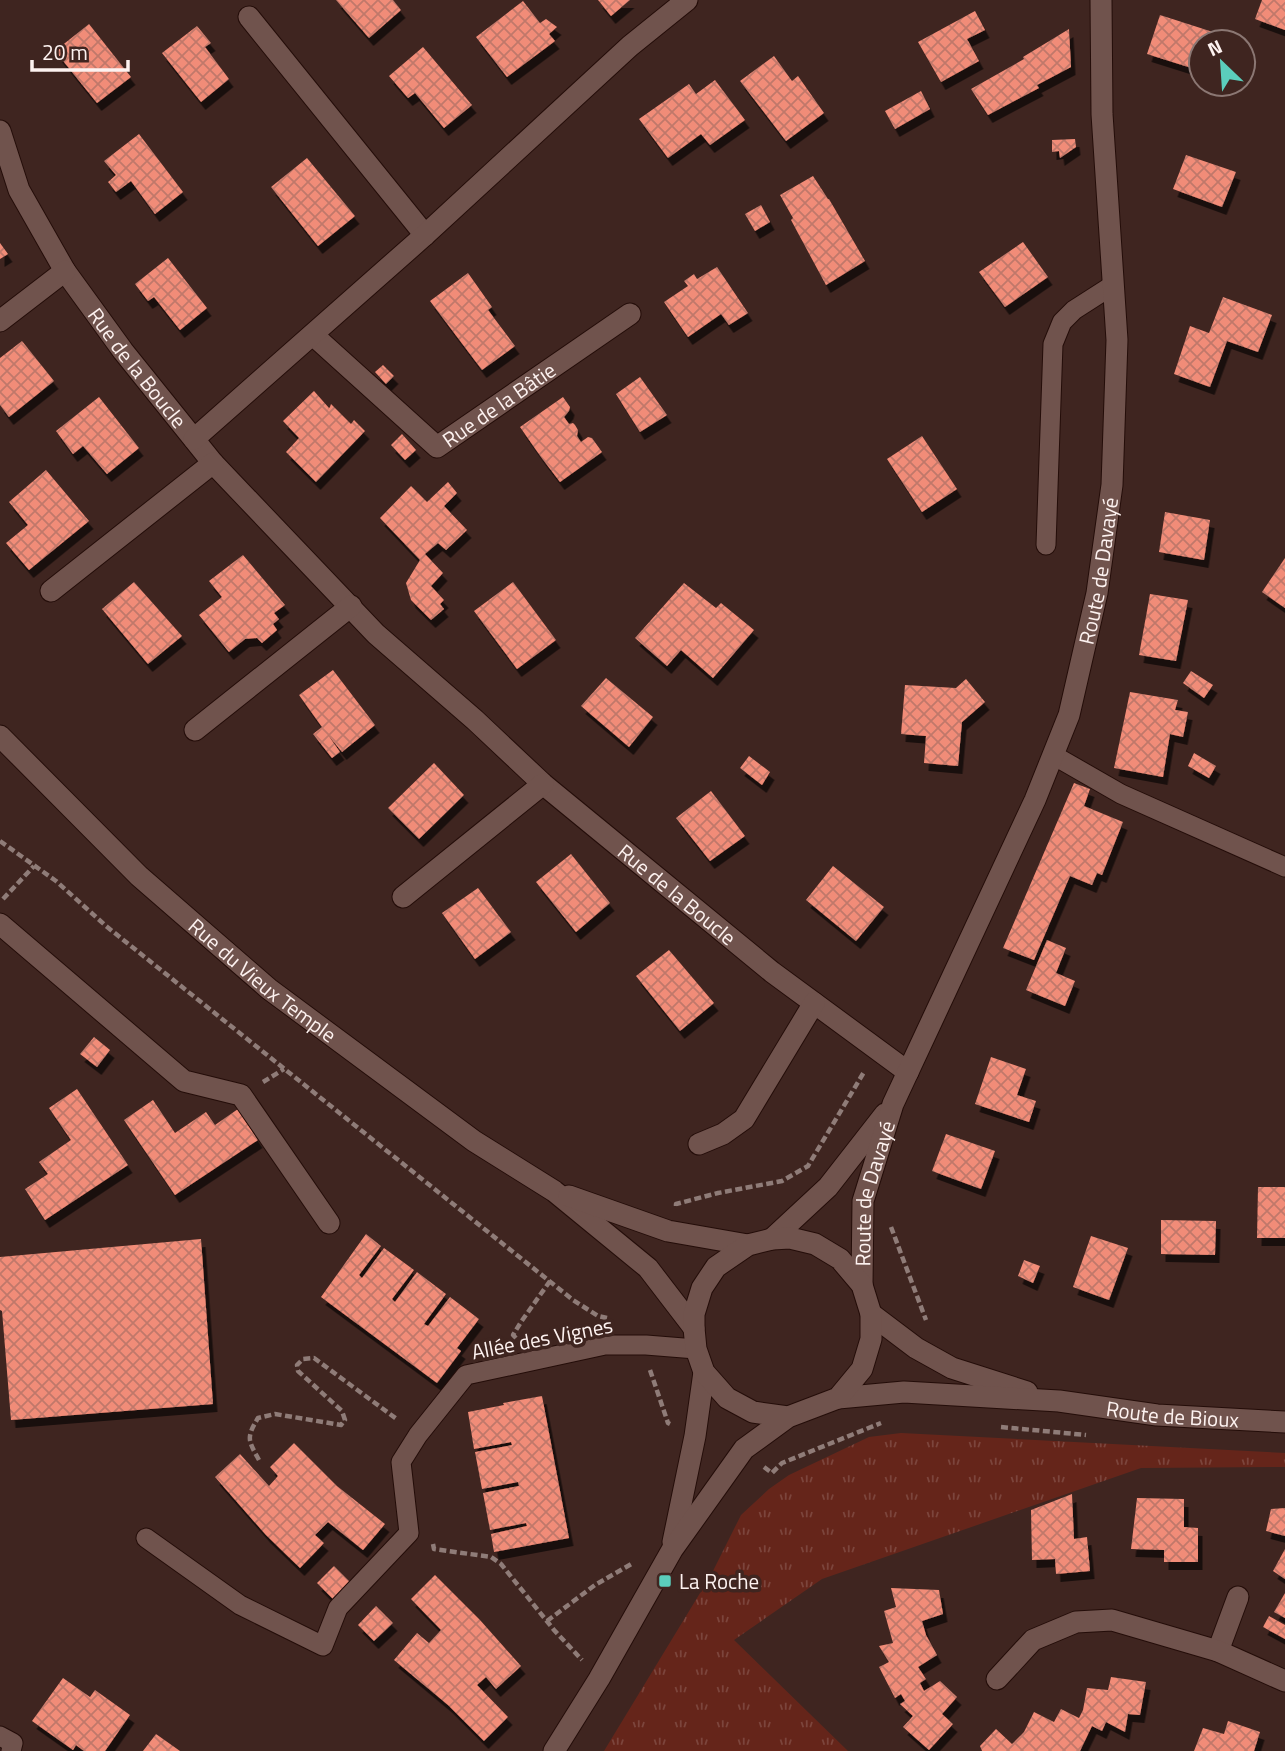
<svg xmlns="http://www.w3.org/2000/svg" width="1285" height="1751" viewBox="0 0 1285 1751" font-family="'Titillium Web',sans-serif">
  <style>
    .grass { fill: url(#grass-tufts) }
    .building { fill: url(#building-cross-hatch); filter: url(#shadow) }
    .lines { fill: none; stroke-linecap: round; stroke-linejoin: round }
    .lane-casing { stroke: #240d09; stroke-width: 21 }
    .street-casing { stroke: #240d09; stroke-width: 23 }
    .secondary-casing { stroke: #240d09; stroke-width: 23 }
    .path { stroke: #8f7c78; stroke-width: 4.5; stroke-dasharray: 7 3.5; stroke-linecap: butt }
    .lane { stroke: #70534d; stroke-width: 19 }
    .street { stroke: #70534d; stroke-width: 21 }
    .secondary { stroke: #70534d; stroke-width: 21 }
    .poi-dot { fill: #5bcebc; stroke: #3f2520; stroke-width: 2.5 }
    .labels { text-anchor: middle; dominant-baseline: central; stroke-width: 7; stroke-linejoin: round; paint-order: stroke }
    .street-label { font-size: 21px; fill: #fdf2f0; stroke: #3f2520 }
    .poi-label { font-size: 21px; fill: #fdf2f0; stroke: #3f2520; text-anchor: start }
  </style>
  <defs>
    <pattern id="grass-tufts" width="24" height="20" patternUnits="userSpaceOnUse" patternTransform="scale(1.75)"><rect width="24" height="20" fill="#65251a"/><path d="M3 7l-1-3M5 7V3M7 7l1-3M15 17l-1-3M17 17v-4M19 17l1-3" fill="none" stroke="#7c453c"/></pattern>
    <pattern id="building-cross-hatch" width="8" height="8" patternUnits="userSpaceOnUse" patternTransform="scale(1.75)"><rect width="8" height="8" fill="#f18c78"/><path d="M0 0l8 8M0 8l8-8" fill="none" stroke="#c0786a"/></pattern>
    <filter id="shadow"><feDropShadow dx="4.5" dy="8" stdDeviation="0" flood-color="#0009"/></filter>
  </defs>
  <rect width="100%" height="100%" fill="#3f2520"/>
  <!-- grass -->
  <polygon class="grass" points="901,1433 1285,1453 1285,1467 1141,1468 822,1579 734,1640 848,1751 604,1751 711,1575 741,1515 769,1489 789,1475 869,1437"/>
  <!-- building -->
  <g class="building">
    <polygon points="336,0 393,0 401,10 369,38"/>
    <polygon points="598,0 630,0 611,16"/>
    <polygon points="1262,0 1285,0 1285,30 1255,19"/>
    <polygon points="523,1 540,23 546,19 557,27 549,34 555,41 507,77 476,37"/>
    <polygon points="975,11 985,30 967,39 979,61 941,82 918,42"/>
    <polygon points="1160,15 1216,33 1214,42 1201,42 1201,71 1147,54"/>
    <polygon points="89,24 131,77 97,103 55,51"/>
    <polygon points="197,26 211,43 205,47 229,79 201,102 162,53"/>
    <polygon points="1069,29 1071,67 1037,85 1039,88 988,115 971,89 1024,59 1023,57"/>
    <polygon points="423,47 472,105 444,128 415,93 408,98 389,76"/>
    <polygon points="774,56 792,81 798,76 824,113 786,141 740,81"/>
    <polygon points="715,80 745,120 710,145 701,134 668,158 639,119 689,84 696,94"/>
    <polygon points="921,91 930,109 895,129 885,111"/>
    <polygon points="139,134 183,192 155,214 131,181 116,192 108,182 116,175 104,161"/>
    <polygon points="1075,139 1076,147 1060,158 1059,151 1052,152 1052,140"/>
    <polygon points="1186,155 1236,172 1222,207 1173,189"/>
    <polygon points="307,158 355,216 318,246 271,187"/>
    <polygon points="813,176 828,199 829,199 865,261 826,285 791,220 793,218 780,195"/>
    <polygon points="761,205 770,222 755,231 745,214"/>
    <polygon points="1023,242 1048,277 1005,307 979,272"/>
    <polygon points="0,243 8,254 0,259"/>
    <polygon points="168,258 207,308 180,330 154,297 148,301 135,284"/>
    <polygon points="717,267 748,313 729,325 721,314 688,337 664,302 688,286 684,281 694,274 697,279"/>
    <polygon points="468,273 492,307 488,310 515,346 482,370 430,301"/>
    <polygon points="1223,297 1272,315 1258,352 1227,341 1210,387 1174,374 1190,326 1209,333"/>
    <polygon points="22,341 54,381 9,417 0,405 0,358"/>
    <polygon points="383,365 394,376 386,384 375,372"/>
    <polygon points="640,377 667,415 640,432 616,394"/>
    <polygon points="314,391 329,408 325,413 330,407 331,404 351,424 354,420 365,431 316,482 286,452 299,438 283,421"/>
    <polygon points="99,397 139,448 107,474 83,446 73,454 56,431"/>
    <polygon points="563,397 570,407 569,411 564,417 569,424 573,423 575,425 578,430 577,436 581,442 588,437 592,438 602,452 560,482 541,457 520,427"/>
    <polygon points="402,434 416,450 405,460 391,445"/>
    <polygon points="922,436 957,489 922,512 887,459"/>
    <polygon points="46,470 89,521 29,570 6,543 28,525 9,502"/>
    <polygon points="448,482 457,493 444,506 467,530 446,550 438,543 425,554 443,573 431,586 444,600 440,604 444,609 431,620 411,600 406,583 420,560 380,518 411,486 427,502"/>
    <polygon points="1165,512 1210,520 1204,560 1159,552"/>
    <polygon points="243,555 285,605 274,613 279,619 273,624 277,630 262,643 257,638 245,639 229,652 199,615 222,597 209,581"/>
    <polygon points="1285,558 1285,608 1262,592"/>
    <polygon points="134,582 182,636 148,664 102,609"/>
    <polygon points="513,582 556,640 517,669 474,611"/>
    <polygon points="684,583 716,608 721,603 754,630 713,678 681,650 667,666 635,638"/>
    <polygon points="1150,594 1188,600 1176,661 1139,655"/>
    <polygon points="333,670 375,725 342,752 328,735 340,752 332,758 313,734 322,727 299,695"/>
    <polygon points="1191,671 1213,685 1204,698 1183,683"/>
    <polygon points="606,678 653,717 629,747 581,706"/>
    <polygon points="966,679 985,702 962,722 958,766 924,763 926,736 901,734 905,685 956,688"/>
    <polygon points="1130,692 1178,700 1175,710 1188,712 1183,737 1170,734 1163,777 1114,768"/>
    <polygon points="1194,753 1216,766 1209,778 1188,766"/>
    <polygon points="749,756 770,772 762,785 740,768"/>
    <polygon points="434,763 464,795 419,839 388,808"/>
    <polygon points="1074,783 1090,789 1084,806 1123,822 1102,875 1097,873 1092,885 1070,876 1034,960 1003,948"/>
    <polygon points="711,791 745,836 710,861 676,818"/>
    <polygon points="571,854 610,903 576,932 536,882"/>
    <polygon points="833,866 884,907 856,941 806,900"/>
    <polygon points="478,888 511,932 475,959 442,913"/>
    <polygon points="1047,940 1066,948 1056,973 1075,981 1065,1006 1026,990"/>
    <polygon points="669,950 714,1003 680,1031 636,976"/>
    <polygon points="94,1037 110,1050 97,1067 80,1054"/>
    <polygon points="991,1057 1026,1069 1017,1095 1036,1101 1029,1122 975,1104"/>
    <polygon points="77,1089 128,1165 45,1220 25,1189 48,1174 39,1162 71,1140 49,1108"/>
    <polygon points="153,1100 175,1133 206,1112 215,1125 238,1109 258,1140 175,1195 124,1120"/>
    <polygon points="946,1134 995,1151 981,1189 932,1171"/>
    <polygon points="1258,1187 1285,1187 1285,1238 1257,1238"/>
    <polygon points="1161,1220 1216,1221 1215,1255 1161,1254"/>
    <polygon points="366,1234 381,1246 359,1275 362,1278 384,1248 414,1270 392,1299 395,1302 417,1272 446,1294 424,1324 428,1326 450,1297 479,1319 457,1348 461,1351 437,1383 321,1297"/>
    <polygon points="1091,1236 1128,1248 1109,1300 1073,1287"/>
    <polygon points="201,1239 213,1404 11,1420 2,1311 0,1310 0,1257"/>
    <polygon points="1024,1260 1040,1266 1033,1283 1018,1276"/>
    <polygon points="542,1396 569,1538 494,1552 491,1534 527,1526 526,1523 490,1530 483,1493 519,1486 518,1482 482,1489 475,1452 512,1445 511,1442 474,1449 468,1412 504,1405 503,1403"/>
    <polygon points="294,1443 337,1486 385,1524 363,1550 328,1522 315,1535 324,1543 300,1568 266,1535 215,1477 240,1454 269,1486 278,1476 270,1467"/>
    <polygon points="1072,1494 1074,1539 1087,1537 1090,1571 1056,1574 1055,1559 1032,1560 1031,1510"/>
    <polygon points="1137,1498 1184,1499 1184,1527 1198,1528 1198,1562 1164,1562 1164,1550 1131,1549"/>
    <polygon points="1285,1508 1285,1536 1266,1531 1271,1509"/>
    <polygon points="1285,1549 1285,1579 1273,1571"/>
    <polygon points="334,1566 351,1583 334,1600 317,1583"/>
    <polygon points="435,1575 480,1620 521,1666 496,1689 486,1677 477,1685 508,1717 484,1741 448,1705 394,1660 417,1633 429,1643 441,1630 411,1599"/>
    <polygon points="891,1588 939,1590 943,1614 922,1621 926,1635 937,1655 918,1667 926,1679 920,1683 924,1691 940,1681 957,1697 942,1714 953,1724 929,1750 903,1727 913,1716 900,1704 905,1701 901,1694 895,1698 879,1667 889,1662 879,1646 893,1643 884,1611 896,1607"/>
    <polygon points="1285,1593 1285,1618 1274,1612"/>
    <polygon points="376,1606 393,1623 374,1641 358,1625"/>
    <polygon points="1269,1616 1285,1625 1285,1639 1263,1627"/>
    <polygon points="1111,1677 1146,1682 1140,1715 1128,1714 1125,1732 1106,1722 1102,1731 1092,1726 1080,1751 982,1751 980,1746 996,1729 1012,1744 1024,1732 1034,1712 1054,1722 1061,1709 1079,1718 1083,1710 1087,1688 1108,1690"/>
    <polygon points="63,1678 90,1697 95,1690 130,1715 105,1751 84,1751 76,1745 73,1750 32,1721"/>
    <polygon points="1228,1721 1260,1732 1254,1751 1194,1751 1203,1728 1224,1734"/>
    <polygon points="156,1734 180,1751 143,1751"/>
  </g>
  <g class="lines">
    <!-- lane casing -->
    <g class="lane-casing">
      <g id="lane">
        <polyline points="1046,545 1053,344 1062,322 1074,310 1113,285"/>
        <polyline points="1053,755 1121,794 1285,867"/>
        <polyline points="146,1538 240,1605 323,1646 338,1608 409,1533 401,1462 418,1435 466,1375 605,1345 646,1345 696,1349"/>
        <polyline points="0,1736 13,1743 11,1751"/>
      </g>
    </g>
    <!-- street casing -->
    <g class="street-casing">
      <g id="street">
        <polyline points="249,17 425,235"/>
        <path id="s1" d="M0,131l19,59 46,81 58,80 90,112 163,171 99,86 68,64 50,41 179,147 136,100"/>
        <polyline points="0,321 65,271"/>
        <path id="s2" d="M313,335l124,112 193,-133"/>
        <polyline points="194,439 425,235 630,46 687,0"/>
        <polyline points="51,591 213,463"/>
        <polyline points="195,730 351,606"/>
        <polyline points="403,897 543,784"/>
        <polyline points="0,924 184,1081 241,1095 329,1223"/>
        <polyline points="699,1144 723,1134 744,1119 814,1003"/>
        <polyline points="772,1239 828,1187 885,1114"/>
        <path id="s3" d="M862,1285l1,-84 30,-97 142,-304 34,-85 28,-122 15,-108 5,-145 -15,-226 -1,-114"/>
        <polyline points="1218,1651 1238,1597"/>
        <polyline points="997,1679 1033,1640 1076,1622 1112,1620 1218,1651 1285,1681"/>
      </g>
    </g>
    <!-- secondary casing -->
    <g class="secondary-casing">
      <g id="secondary">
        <path id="s4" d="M0,736l139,140 130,113 205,152 80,50 94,77 46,60"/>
        <polyline points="569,1196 668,1231 748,1245"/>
        <polyline points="871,1314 916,1348 952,1368 1027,1392"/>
        <path id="s5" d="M838,1398l66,-6 155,9 98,14 128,7"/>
        <polyline points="673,1542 695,1436 704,1372"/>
        <polyline points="554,1751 599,1679 672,1550 744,1449 788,1417 838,1398 862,1369 871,1339 871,1314 862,1285 840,1259 815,1244 790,1238 772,1239 748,1245 716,1267 702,1288 694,1314 694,1328 696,1349 704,1372 727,1398 753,1412 788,1417"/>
      </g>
    </g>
    <!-- path -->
    <g class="path">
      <polyline points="0,841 56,881 106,926 573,1300 598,1316 607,1318"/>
      <polyline points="3,899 34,866"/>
      <polyline points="263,1082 284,1069"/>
      <polyline points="676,1206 676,1204 718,1193 782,1181 808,1166 864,1072"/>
      <polyline points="891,1227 926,1320"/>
      <polyline points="516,1338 513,1335 521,1322 550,1281"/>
      <polyline points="650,1370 668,1423 670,1424"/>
      <polyline points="1001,1427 1086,1435"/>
      <path d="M259,1460c-11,-20 -13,-22 -1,-42l17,-4 66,11 4,-5 -3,-9 -44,-40 -1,-6 6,-6 11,-1 84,62"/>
      <polyline points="764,1467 772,1473 782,1463 881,1423"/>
      <polyline points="433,1544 434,1549 491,1557 501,1564 554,1630 582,1660"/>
      <polyline points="547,1621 595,1585 633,1563"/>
    </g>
    <!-- lane -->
    <use href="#lane" class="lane"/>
    <!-- street -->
    <use href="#street" class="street"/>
    <!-- secondary -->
    <use href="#secondary" class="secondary"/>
  </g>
  <!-- markers -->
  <rect class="poi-dot" x="658" y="1574" width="14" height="14" rx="3.5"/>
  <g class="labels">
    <!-- street labels -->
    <g class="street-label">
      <text stroke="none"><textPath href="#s1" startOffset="276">Rue de la Boucle</textPath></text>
      <text stroke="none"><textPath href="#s2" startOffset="242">Rue de la Bâtie</textPath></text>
      <text stroke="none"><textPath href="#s3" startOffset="760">Route de Davayé</textPath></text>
      <text stroke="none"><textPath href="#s1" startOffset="1032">Rue de la Boucle</textPath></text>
      <text stroke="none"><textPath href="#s4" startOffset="359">Rue du Vieux Temple</textPath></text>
      <text stroke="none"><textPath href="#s3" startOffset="93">Route de Davayé</textPath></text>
      <text transform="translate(542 1338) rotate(-11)">Allée des Vignes</text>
      <text stroke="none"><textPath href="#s5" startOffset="336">Route de Bioux</textPath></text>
    </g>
    <!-- poi labels -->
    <g class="poi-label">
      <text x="679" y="1581">La Roche</text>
    </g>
  </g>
  <!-- north arrow -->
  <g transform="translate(1222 63) rotate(335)"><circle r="33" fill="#3f2520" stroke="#8b7773" stroke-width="2"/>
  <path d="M0-5L12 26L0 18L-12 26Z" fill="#5bcebc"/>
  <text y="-10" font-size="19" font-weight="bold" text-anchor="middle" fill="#fdf2f0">N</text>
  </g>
  <!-- scale -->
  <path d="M32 60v10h96v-10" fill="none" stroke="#fdf2f0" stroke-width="3.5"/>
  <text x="42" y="60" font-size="21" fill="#fdf2f0" stroke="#3f2520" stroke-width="5" paint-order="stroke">20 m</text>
</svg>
